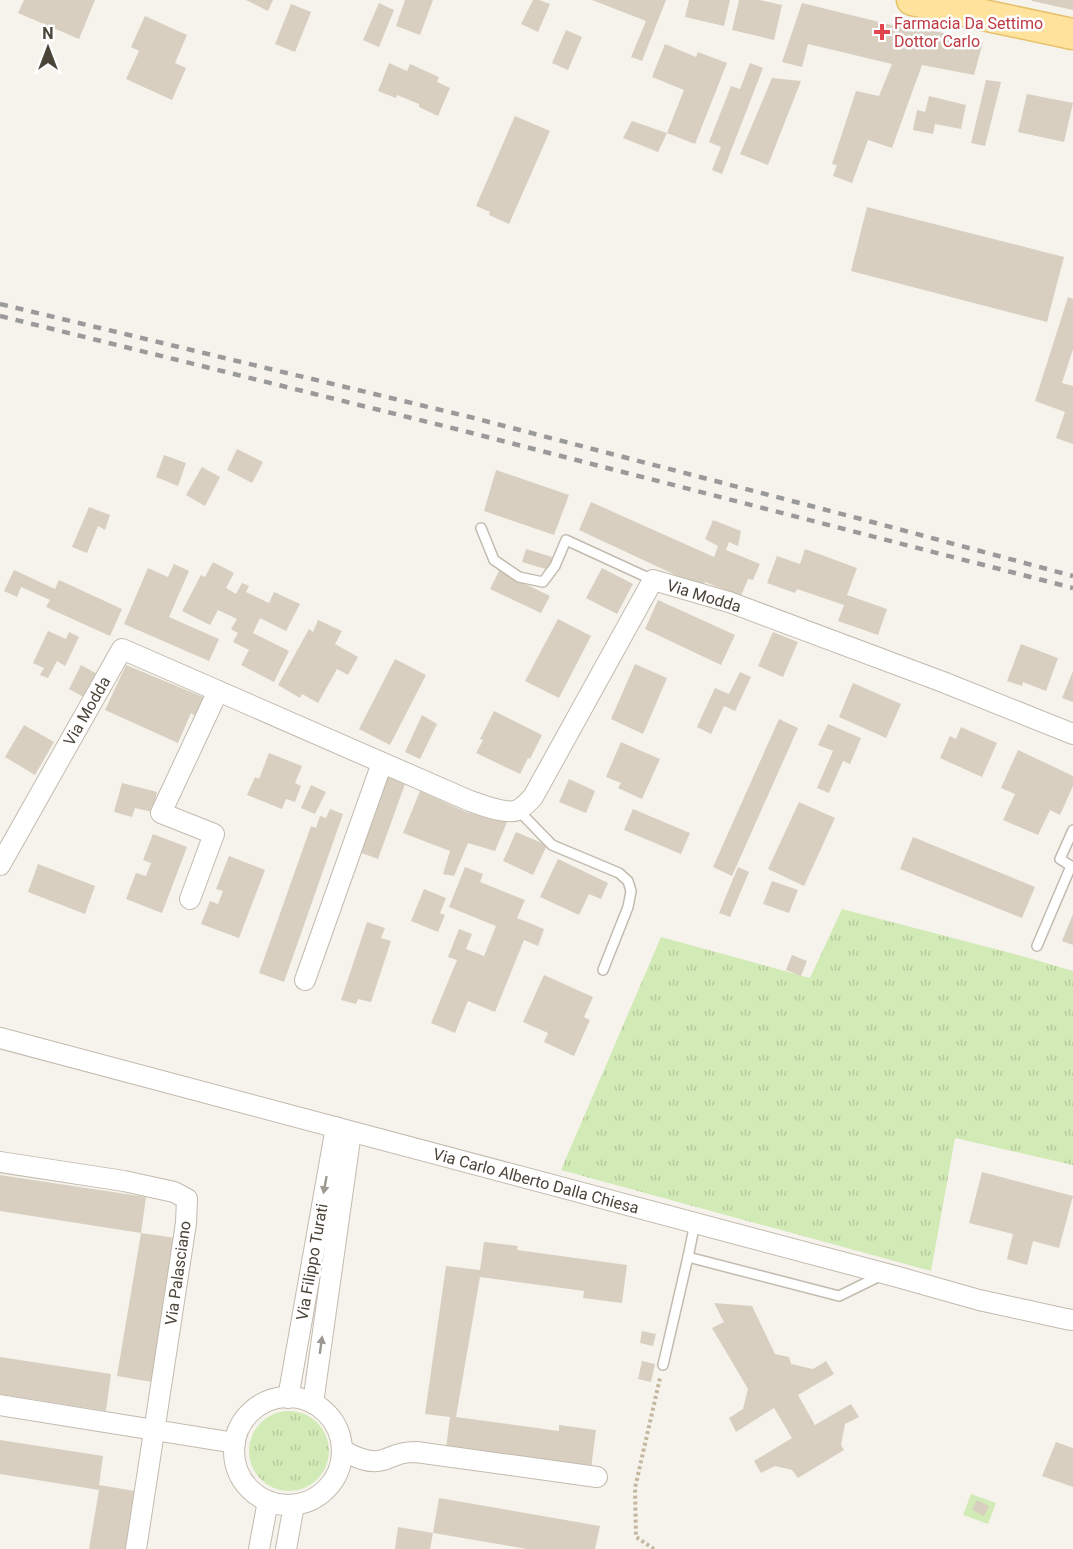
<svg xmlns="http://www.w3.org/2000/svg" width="1073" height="1549" viewBox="0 0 1073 1549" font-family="Roboto,sans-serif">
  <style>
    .grass { fill: url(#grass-tufts) }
    .building { fill: #d8cfc1 }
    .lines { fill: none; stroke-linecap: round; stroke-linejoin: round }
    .lane-casing { stroke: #c2bbae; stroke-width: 12 }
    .street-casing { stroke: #c2bbae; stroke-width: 22 }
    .primary-casing { stroke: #e6c16a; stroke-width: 33 }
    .path { stroke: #c4b79f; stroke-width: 4; stroke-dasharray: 3 3; stroke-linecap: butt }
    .lane { stroke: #fff; stroke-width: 9 }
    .street { stroke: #fff; stroke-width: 20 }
    .primary { stroke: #ffe39c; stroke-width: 30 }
    .rail { stroke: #9a9a9a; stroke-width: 4.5; stroke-dasharray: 8 8; stroke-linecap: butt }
    .oneway { fill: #9c9892 }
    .health-dot { fill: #e0444e; stroke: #fff; stroke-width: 2 }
    .labels { text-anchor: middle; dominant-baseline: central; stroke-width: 5; stroke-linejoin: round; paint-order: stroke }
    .health-label { font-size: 16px; fill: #be3a42; stroke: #fff; text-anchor: start }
    .street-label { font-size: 16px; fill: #4b4439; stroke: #fff }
  </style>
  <defs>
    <pattern id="grass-tufts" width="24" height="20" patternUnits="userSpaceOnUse" patternTransform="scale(1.5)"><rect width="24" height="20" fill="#d2eab5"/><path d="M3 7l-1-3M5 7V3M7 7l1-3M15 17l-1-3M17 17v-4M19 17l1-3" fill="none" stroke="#b6ca9c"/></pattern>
  </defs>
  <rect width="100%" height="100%" fill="#f6f3ec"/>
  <!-- grass -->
  <g class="grass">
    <polygon points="842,909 1022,956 1073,971 1073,1165 955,1138 931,1271 561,1170 661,937 810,978"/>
    <circle cx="289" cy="1451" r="40"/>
    <polygon points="971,1494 996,1503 988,1524 963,1515"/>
  </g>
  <!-- building -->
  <g class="building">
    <polygon points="24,0 95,0 79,39 18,13"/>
    <polygon points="246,0 273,0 268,11"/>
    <polygon points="405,0 433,0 420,35 396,26"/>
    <polygon points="533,0 539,0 550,4 538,32 521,24"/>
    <polygon points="592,0 666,0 642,61 631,57 646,21"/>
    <polygon points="689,0 730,0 724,26 685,17"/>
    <polygon points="739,0 760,0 782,5 774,40 732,30"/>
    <polygon points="1032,0 1073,0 1073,10 1032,1"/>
    <polygon points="379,3 394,10 379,47 363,40"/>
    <polygon points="802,3 908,29 908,25 983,42 974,75 922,65 892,148 868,140 852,183 833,176 837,165 832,164 856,91 879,96 892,64 808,44 802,67 782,62"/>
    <polygon points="291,4 311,12 295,52 275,44"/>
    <polygon points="145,16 187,35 175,63 186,68 172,100 126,79 139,51 131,47"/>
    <polygon points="566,30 582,37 568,70 552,63"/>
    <polygon points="665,44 696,57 698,52 727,63 695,144 667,133 684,90 652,77"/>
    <polygon points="389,63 407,71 410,64 439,77 437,82 450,88 438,116 419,107 419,104 397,95 396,98 378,91"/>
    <polygon points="750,63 763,68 722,174 712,170 721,147 709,142 731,86 740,89"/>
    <polygon points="772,78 801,81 768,165 740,154"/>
    <polygon points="986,80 1001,82 985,146 971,143"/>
    <polygon points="1027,94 1073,103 1064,142 1018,132"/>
    <polygon points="929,96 966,105 961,129 935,124 933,134 913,130 917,110 925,112"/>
    <polygon points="515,116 550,131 509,224 489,215 490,212 476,206"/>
    <polygon points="632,121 667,133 658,152 623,138"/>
    <polygon points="867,207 1064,257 1047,322 851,271"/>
    <polygon points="1068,297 1073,299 1073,349 1062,383 1073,386 1073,444 1056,438 1065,412 1035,401"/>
    <polygon points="237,449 263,462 252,483 227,470"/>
    <polygon points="164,455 186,463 178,486 156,477"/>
    <polygon points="202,467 220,477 205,506 186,495"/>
    <polygon points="496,470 569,495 554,535 484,511"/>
    <polygon points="591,502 714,557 718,546 705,539 713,520 741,531 738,546 729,542 726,550 760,564 753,580 748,579 741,596 705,582 703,588 579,530"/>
    <polygon points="89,507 110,515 105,530 98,526 87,553 72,547"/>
    <polygon points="526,549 552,557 549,570 522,562"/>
    <polygon points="805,549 857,568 847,595 887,609 878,635 838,621 844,605 797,589 795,593 767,583 777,556 800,564"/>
    <polygon points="213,562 234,573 226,588 236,594 242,583 249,586 246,592 269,603 274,592 300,604 286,631 260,618 253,633 289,651 274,682 241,665 249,650 233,642 238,633 231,629 237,619 218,610 210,625 182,611 201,575 205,577"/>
    <polygon points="174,564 189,571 169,617 219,639 209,661 124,624 148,568 168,577"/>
    <polygon points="602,568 633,584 617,614 586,598"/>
    <polygon points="14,570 55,589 59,580 122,609 110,636 46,607 50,600 21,587 17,597 4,591"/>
    <polygon points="499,571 550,596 541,613 490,589"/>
    <polygon points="658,600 735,635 721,665 645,629"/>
    <polygon points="558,619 591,636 559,698 525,681"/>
    <polygon points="318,620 342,631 335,644 358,657 348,675 337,669 318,703 302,694 300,698 278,685 309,629 313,632"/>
    <polygon points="48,631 66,639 69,632 79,637 65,666 57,661 48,678 40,675 44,668 33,663"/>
    <polygon points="773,632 798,642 783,677 758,666"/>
    <polygon points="1021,644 1058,658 1046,691 1023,682 1022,686 1007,681"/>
    <polygon points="395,659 426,675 390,745 359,729"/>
    <polygon points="635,664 667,678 643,734 611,719"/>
    <polygon points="81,665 99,675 87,699 69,689"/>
    <polygon points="126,665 208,699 198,718 191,713 178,743 105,710"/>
    <polygon points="1073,671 1073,702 1062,698"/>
    <polygon points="740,672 751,677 735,711 724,706 711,734 697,727 715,688 729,694"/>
    <polygon points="853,683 901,704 886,738 839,717"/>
    <polygon points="494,711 542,735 530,759 528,758 520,774 476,753 483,740 480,739"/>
    <polygon points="422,715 437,724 420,759 405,752"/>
    <polygon points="779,719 798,728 732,876 713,867"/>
    <polygon points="828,724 861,738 850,764 843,761 829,793 817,788 833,751 818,745"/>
    <polygon points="24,725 54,742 35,775 5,757"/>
    <polygon points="961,727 997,743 982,777 940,758 950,736 956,739"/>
    <polygon points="621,742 660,759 642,799 618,788 621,783 606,777"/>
    <polygon points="1018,750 1073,776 1073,786 1060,815 1050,810 1038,835 1003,820 1015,794 1001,788"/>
    <polygon points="269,753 302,766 295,783 301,786 295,802 286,799 282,809 247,795 255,777 259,779"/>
    <polygon points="386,776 405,784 378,859 359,852"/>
    <polygon points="569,779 595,791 586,813 559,802"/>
    <polygon points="122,783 157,792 152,812 135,808 132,817 114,812"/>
    <polygon points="311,785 326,792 315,814 301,808"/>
    <polygon points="420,791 466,812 507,822 495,851 468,843 454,876 443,874 450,851 403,833"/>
    <polygon points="799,802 835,818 804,886 768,869"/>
    <polygon points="330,809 343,814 284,982 259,973 311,826 316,828 320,816 326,818"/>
    <polygon points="633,809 690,833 681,854 624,830"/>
    <polygon points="516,832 547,845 533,875 503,861"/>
    <polygon points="153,834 187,847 162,913 126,899 136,873 146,876 151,863 143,860"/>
    <polygon points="913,837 1035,887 1022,918 900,869"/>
    <polygon points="229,856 265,870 239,938 201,924 210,901 218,904 223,891 216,889"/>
    <polygon points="558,859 608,883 601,899 589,894 579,915 540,897"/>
    <polygon points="38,864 95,886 85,914 28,892"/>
    <polygon points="465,867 483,874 480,882 525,900 517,918 544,929 538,946 524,940 495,1012 468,1001 455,1033 431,1023 457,960 448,957 459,929 472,934 466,949 484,956 496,926 449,907"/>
    <polygon points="738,867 749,872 730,917 719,913"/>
    <polygon points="772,881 798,890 789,913 763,904"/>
    <polygon points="424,889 446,898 440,913 445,915 438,932 411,921"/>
    <polygon points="1073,914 1073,945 1062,941"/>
    <polygon points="367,922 385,928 381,938 391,941 371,1002 358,999 356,1004 341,1000"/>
    <polygon points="792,955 807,961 801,976 786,970"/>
    <polygon points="544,975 593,997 584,1017 590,1020 574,1056 544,1042 548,1033 523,1022"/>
    <polygon points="982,1172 1073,1196 1059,1248 1033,1241 1027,1265 1007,1259 1013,1234 969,1223"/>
    <polygon points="0,1175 146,1197 141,1233 0,1211"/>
    <polygon points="141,1233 176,1238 152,1382 117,1376"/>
    <polygon points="484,1242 518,1246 517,1250 627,1265 622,1303 583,1298 584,1291 480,1277 456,1417 559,1431 559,1425 596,1430 591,1469 446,1449 450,1417 425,1414 446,1266 480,1270"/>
    <polygon points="714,1303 752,1306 775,1354 789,1357 791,1364 813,1369 826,1361 834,1374 798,1395 815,1425 851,1404 859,1417 845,1424 841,1445 844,1450 798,1478 792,1470 775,1466 761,1473 754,1461 792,1438 774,1408 736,1432 729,1418 743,1409 748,1389 712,1328 724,1322"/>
    <polygon points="642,1331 656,1334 653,1346 640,1343"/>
    <polygon points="0,1357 111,1374 106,1411 0,1394"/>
    <polygon points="642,1361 655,1364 651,1382 638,1379"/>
    <polygon points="0,1440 103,1456 99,1485 135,1491 126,1549 89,1549 99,1490 0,1474"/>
    <polygon points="1056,1442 1073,1448 1073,1487 1042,1476"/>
    <polygon points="439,1498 600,1526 595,1549 527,1549 433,1533"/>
    <polygon points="977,1500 989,1506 984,1516 972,1510"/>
    <polygon points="398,1527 433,1533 430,1549 395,1549"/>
  </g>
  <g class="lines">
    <!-- lane casing -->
    <g class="lane-casing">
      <g id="lane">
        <polyline points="481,528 494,560 519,577 543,582 555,566 566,540 653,580"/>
        <polyline points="518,810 552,845 619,873 628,881 631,891 628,907 603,970"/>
        <polyline points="1037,946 1071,866 1060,859 1073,830"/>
        <polyline points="688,1257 839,1296 882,1275"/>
        <polyline points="663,1365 688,1257 695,1223"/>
      </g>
    </g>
    <!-- street casing -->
    <g class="street-casing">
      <g id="street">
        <path d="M0,865l122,-216 348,152c12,4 36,14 48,9 6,-3 11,-9 15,-13l120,-217 76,22 214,80 130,52"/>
        <polyline points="190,899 214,834 161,813 218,691"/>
        <polyline points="305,980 382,763"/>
        <polyline points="0,1038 898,1277 979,1300 1066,1319 1073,1320"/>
        <polyline points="0,1162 124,1181 174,1192 187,1199 186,1223 136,1549"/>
        <circle cx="288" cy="1451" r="54"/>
        <polyline points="288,1398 336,1127"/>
        <polyline points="313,1403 351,1132"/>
        <polyline points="0,1405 235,1443"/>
        <path d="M342,1450c13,7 27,14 41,10 14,-5 18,-8 33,-8l181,25"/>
        <polyline points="259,1549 268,1501"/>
        <polyline points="286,1549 294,1505"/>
      </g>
    </g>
    <!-- primary casing -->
    <g class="primary-casing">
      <polyline id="primary" points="912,0 1073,34"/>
    </g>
    <!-- path -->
    <polyline class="path" points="654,1549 636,1537 635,1488 660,1378"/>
    <!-- lane -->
    <use href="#lane" class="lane"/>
    <!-- street -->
    <use href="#street" class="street"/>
    <!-- primary -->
    <use href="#primary" class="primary"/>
    <!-- rail -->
    <g class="rail">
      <polyline points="0,304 470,417 861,519 1073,576"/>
      <polyline points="0,316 460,430 1073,588"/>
    </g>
  </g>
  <!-- one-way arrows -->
  <defs><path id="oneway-solid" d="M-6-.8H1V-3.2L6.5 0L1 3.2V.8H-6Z" transform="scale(1.5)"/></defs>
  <g class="oneway">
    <use href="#oneway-solid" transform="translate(325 1185) rotate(100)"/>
    <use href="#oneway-solid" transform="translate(321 1345) rotate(-82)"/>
  </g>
  <!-- markers -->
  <path class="health-dot" d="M879 23h6v6h6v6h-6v6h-6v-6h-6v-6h6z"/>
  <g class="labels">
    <!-- health labels -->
    <g class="health-label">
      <text x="894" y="23">Farmacia Da Settimo<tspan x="894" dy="18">Dottor Carlo</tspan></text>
    </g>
    <!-- street labels -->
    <g class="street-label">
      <text transform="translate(704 596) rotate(17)">Via Modda</text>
      <text transform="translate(87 711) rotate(-60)">Via Modda</text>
      <text transform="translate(536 1181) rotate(15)">Via Carlo Alberto Dalla Chiesa</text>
      <text transform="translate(312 1262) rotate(-80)">Via Filippo Turati</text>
      <text transform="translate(178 1273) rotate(-82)">Via Palasciano</text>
    </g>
  </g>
  <!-- north arrow -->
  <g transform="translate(48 48)" stroke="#ffffff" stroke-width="4.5" paint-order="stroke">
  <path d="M0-4.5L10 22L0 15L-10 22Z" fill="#4b4439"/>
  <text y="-9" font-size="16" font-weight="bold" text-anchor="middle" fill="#4b4439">N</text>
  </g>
</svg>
